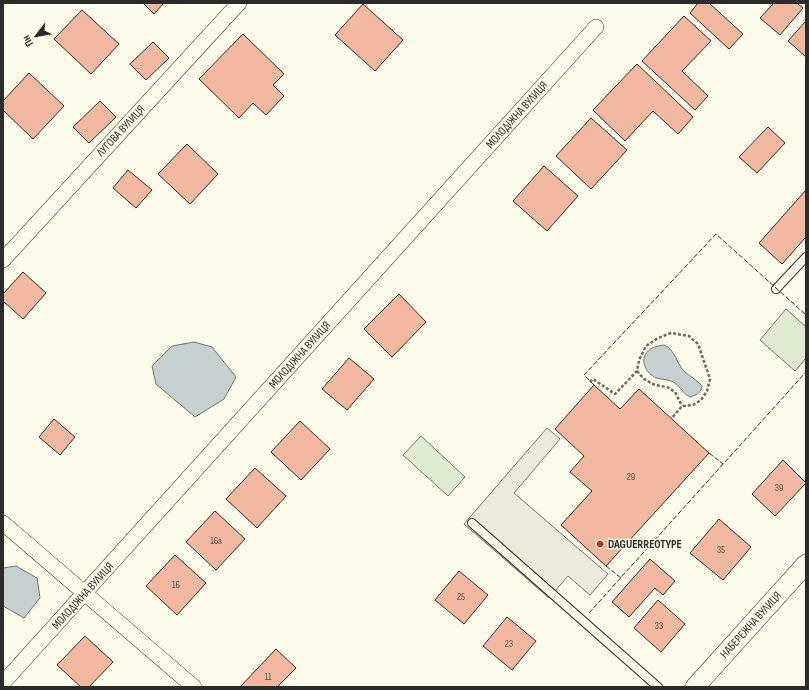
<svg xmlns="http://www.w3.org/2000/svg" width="809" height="690" viewBox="0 0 809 690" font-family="'Sofia Sans Condensed',sans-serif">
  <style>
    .green { fill: #deebd1; stroke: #74746e }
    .parking { fill: #eceadb; stroke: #74746e }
    .water { fill: #c7d0d0; stroke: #74746e }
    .building { fill: #f2b8a0; stroke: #2b2b2b }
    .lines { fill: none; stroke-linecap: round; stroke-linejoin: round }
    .service-casing { stroke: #2b2b2b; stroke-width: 10 }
    .minor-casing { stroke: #2b2b2b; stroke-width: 16 }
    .tertiary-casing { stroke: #2b2b2b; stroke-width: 20 }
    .path { stroke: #6a6964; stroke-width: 2.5; stroke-dasharray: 3 2; stroke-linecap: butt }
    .service { stroke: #fdfbea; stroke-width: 8 }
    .minor { stroke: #fdfbea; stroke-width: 15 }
    .tertiary { stroke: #fdfbea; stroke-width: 19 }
    .fence { stroke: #2b2b2b; stroke-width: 1; stroke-dasharray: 5 2; stroke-linecap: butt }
    .poi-dot { fill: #c62828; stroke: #fdfbea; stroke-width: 1.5 }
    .labels { text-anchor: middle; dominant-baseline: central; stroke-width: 3; stroke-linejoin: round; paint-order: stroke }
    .number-label { font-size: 10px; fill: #5d4e48 }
    .street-label { font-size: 12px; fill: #2b2b2b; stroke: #fdfbea }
    .poi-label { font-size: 12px; font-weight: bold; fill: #2b2b2b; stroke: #fdfbea; text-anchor: start }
  </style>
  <rect width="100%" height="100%" fill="#fdfbea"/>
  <!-- green -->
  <g class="green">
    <polygon points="786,309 806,327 806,358 795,371 760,340"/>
    <polygon points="421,436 465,477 448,496 403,455"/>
  </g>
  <!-- parking -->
  <polygon class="parking" points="547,428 560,439 514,493 608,574 590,595 568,576 549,598 464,524"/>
  <!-- water -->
  <g class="water">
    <polygon points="194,342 212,347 236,377 224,399 195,417 156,384 152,366 172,346"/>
    <path d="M664,345c12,5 12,19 21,27 6,5 12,8 17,14 -1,7 -5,9 -12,11 -7,-3 -9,-10 -15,-14 -6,-4 -12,-3 -18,-5 -9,-3 -16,-14 -12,-23 4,-7 11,-9 19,-10z"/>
    <polygon points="16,566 37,578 40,598 24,618 3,606 3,568"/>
  </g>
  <!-- building -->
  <g class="building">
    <polygon points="143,3 164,3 154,14"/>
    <polygon points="698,3 709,3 743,34 729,49 690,13"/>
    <polygon points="774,3 797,3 803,8 780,35 760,18"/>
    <polygon points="363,4 403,40 375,71 335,35"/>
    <polygon points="82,10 119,44 91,74 54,39"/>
    <polygon points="684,16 711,41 682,71 708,96 695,110 642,61"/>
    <polygon points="806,21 806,57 788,41"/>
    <polygon points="243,34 284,74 273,85 284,96 266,115 253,103 239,118 199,79"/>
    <polygon points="153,42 169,58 146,80 130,64"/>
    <polygon points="637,64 693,117 678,134 653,111 625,141 593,110"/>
    <polygon points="29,73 64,106 33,139 3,110 3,101"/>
    <polygon points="100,101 116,117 89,143 73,127"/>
    <polygon points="591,118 627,150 591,189 556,156"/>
    <polygon points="768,127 785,143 757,173 739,157"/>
    <polygon points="187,144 218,174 190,204 158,174"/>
    <polygon points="544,166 578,196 547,231 513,201"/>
    <polygon points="128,170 152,190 136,208 113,188"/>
    <polygon points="806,190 806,237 782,264 759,243"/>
    <polygon points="23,272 46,293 23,319 3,301 3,294"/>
    <polygon points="399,294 426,322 392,357 364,329"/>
    <polygon points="349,358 374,379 347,410 322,389"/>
    <polygon points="594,385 620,409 639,389 709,453 606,566 561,525 592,491 570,472 584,456 555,429"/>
    <polygon points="54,419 75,437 60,455 39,437"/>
    <polygon points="300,421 330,449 301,480 271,452"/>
    <polygon points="783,460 806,483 775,516 752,494"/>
    <polygon points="255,468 286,496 257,528 226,499"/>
    <polygon points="215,511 245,539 216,570 186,542"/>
    <polygon points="719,519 751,547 723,580 690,553"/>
    <polygon points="175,555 206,583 177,615 146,586"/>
    <polygon points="650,559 675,581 663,595 655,588 629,617 612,602"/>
    <polygon points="459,571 488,595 464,624 435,600"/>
    <polygon points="658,600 685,624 661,652 634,628"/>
    <polygon points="507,617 536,641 512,670 483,646"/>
    <polygon points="85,636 113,662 89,687 81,687 57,665"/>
    <polygon points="276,649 296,668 277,687 240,687"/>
  </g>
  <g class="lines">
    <!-- service casing -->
    <g class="service-casing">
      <g id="service">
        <polyline points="776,289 806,257"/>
        <polyline points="472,523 658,687"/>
      </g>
    </g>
    <!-- minor casing -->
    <g class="minor-casing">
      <g id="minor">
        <polyline points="3,260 239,3"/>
        <polyline points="3,523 194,687"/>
        <polyline points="3,683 596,27"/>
      </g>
    </g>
    <!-- tertiary casing -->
    <g class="tertiary-casing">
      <polyline id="tertiary" points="695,687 806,564"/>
    </g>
    <!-- path -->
    <g class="path">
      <polyline points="637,371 644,379 655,385 667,387 675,392 682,406"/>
      <polyline points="590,382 593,379 615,394 637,371 639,360 646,346 658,338 671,333 689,336 698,344 710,379 707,391 701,400 693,405 682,406 672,418"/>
    </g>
    <!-- service -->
    <use href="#service" class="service"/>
    <!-- minor -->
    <use href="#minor" class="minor"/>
    <!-- tertiary -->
    <use href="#tertiary" class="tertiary"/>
    <!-- fence -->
    <g class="fence">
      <polyline points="594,385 584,375 716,234 806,315"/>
      <polyline points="709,453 723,464"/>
      <polyline points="606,566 621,578"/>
      <polyline points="589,613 806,372"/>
    </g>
  </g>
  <!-- markers -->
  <circle class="poi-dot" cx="600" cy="544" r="4"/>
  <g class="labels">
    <!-- number labels -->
    <g class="number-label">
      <text x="631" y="477">29</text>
      <text x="779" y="488">39</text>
      <text x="216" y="541">16а</text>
      <text x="721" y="550">35</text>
      <text x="176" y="585">16</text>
      <text x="461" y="597">25</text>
      <text x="659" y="626">33</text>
      <text x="509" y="644">23</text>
      <text x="268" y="677">11</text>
    </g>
    <!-- street labels -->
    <g class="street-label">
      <text transform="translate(517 115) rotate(-48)">МОЛОДІЖНА ВУЛИЦЯ</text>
      <text transform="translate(121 131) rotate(-47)">ЛУГОВА ВУЛИЦЯ</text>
      <text transform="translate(300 355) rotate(-48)">МОЛОДІЖНА ВУЛИЦЯ</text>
      <text transform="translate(83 596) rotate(-48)">МОЛОДІЖНА ВУЛИЦЯ</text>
      <text transform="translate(751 625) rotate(-48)">НАБЕРЕЖНА ВУЛИЦЯ</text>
    </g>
    <!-- poi labels -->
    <g class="poi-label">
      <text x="608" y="544">DAGUERREOTYPE</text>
    </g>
  </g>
  <!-- border -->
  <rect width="809" height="690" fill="none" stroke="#2b2b2b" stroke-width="8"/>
  <!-- north arrow -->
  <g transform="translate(36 36) rotate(239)" stroke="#fdfbea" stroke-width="3" paint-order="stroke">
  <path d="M0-3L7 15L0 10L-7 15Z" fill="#2b2b2b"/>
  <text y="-6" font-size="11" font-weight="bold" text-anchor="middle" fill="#2b2b2b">Пн</text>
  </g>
</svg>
